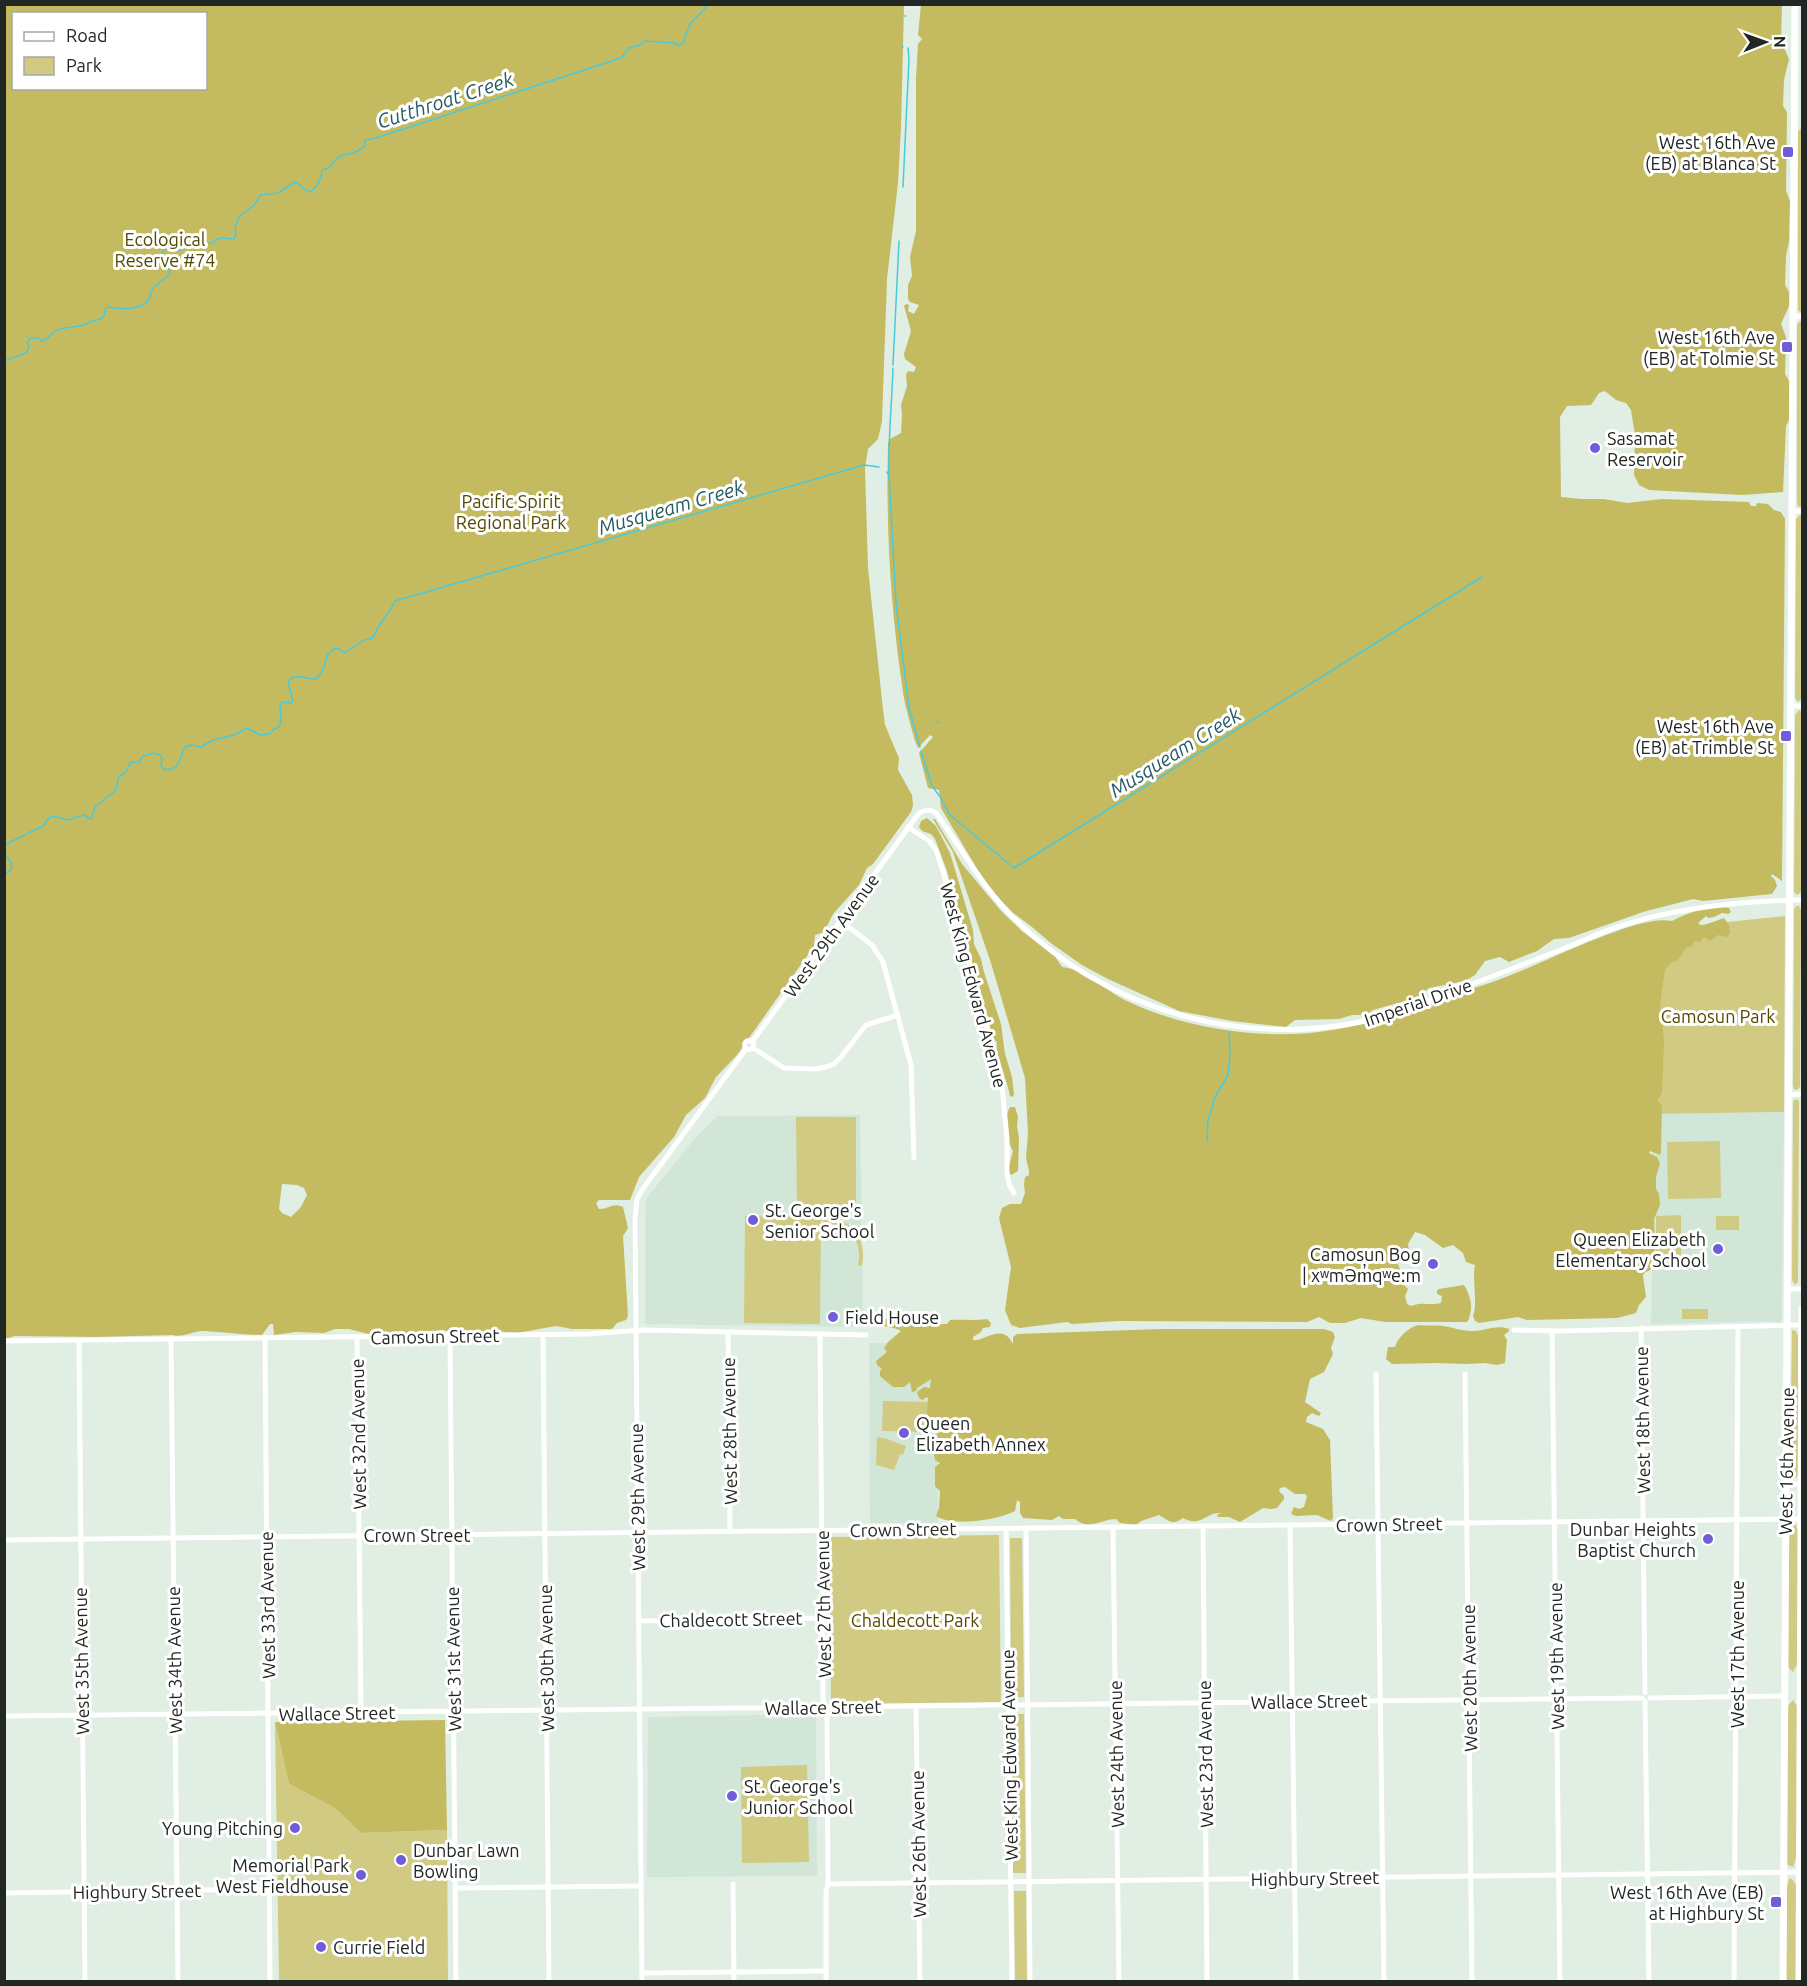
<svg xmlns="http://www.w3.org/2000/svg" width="1807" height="1986" viewBox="0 0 1807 1986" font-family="Ubuntu,sans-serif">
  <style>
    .built { fill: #d1e6d7 }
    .green { fill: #d1ca82 }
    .forest { fill: #c4ba5f; fill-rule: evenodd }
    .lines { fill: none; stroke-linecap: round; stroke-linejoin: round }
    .stream { stroke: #49cadc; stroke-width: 1.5 }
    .street { stroke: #fff; stroke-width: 5 }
    .secondary { stroke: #fff; stroke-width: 7 }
    .poi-dot { fill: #705dd7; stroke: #fff; stroke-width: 2 }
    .labels { text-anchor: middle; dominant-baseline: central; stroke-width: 6; stroke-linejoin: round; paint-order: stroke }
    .poi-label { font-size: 18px; fill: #222723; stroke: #fff; text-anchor: end }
    .park-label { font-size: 18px; fill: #524a00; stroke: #fff }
    .street-label { font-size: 18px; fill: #222723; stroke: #fff }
    .water-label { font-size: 20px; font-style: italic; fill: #275c64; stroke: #fff }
  </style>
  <rect width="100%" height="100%" fill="#e0eee4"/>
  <!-- built -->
  <g class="built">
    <polygon points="1784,1112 1782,1321 1779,1323 1772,1321 1651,1324 1653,1216 1651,1114"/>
    <polygon points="860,1115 863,1327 645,1324 645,1218 646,1199 696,1137 717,1116"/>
    <polygon points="869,1343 937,1343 938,1523 870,1523"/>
    <polygon points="816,1714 817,1876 647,1877 648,1717"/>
  </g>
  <!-- green -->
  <g class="green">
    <polygon points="1802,128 1802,312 1801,313 1798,310 1798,131"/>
    <polygon points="1801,321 1802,506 1799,507 1797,504 1797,324"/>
    <polygon points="1800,515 1802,517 1802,698 1798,702 1795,698 1796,519"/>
    <polygon points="1799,710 1802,713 1801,892 1797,895 1794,892 1795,715"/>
    <polygon points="1796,906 1799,906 1801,910 1800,1087 1797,1090 1794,1089 1793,1085 1794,910"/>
    <polygon points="1785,916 1784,1112 1651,1114 1651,930"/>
    <polygon points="1797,1099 1799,1101 1798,1282 1795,1285 1792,1280 1793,1104 1794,1100"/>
    <polygon points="796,1117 856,1117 856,1213 797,1213"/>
    <polygon points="1720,1141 1721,1198 1668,1199 1667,1142"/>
    <polygon points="1681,1215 1681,1268 1656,1268 1656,1216"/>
    <polygon points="745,1216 821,1217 820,1324 744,1323"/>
    <rect x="1716" y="1216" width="23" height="14"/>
    <path d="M823,1218h19v3c17,9 24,26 20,45l-4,-1c6,-25 -11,-42 -35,-42z"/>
    <rect x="1682" y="1309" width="26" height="10"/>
    <polygon points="1792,1330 1796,1331 1798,1336 1798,1476 1794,1479 1790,1476"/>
    <polygon points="883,1401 930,1402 929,1432 882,1431"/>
    <polygon points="877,1437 884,1438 906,1446 903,1455 900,1454 894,1470 876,1465"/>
    <polygon points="1794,1524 1796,1525 1799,1535 1798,1663 1793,1672 1787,1666 1788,1532 1790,1525"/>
    <polygon points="999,1535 1001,1702 831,1704 829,1537"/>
    <polygon points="1010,1538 1022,1538 1024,1697 1011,1698"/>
    <polygon points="1793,1700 1797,1706 1797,1855 1793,1867 1788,1865 1786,1860 1787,1707"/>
    <polygon points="1011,1714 1024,1714 1026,1873 1013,1873"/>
    <polygon points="275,1722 289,1784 335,1808 361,1833 447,1830 448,1981 279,1981"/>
    <polygon points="807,1765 809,1862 742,1863 741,1767"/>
    <polygon points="1791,1878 1797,1886 1796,1981 1786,1982 1787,1888 1789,1879"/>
    <polygon points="1014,1891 1026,1891 1027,1981 1015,1981"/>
  </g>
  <!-- forest -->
  <g class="forest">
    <path d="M5,5h899l-3,122 -3,56 -11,96 -5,142 -4,18 -10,10 -3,19 3,100 15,142 2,15 14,33 -1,12 14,25 1,11 -2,6 -38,52 -6,4 -8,17 -26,29 -9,18 -9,3 -1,11 -77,109 -21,22 -11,21 -19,17 -12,22 -35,40 -9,23h-31l-3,3 3,6c9,1 14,-7 24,-2l5,21 -5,8 5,80 -2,4 -9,3 -5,6h-40l-16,-3 -39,7 -23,-2 -22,1 -6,2 -24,-4 -28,4 -42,1 -23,-6h-14l-11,4 -28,-1 -22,3 -1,-11h-3l-8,11c-19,0 -38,-3 -57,-4 -12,-1 -21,7 -33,4l-76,2 -81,-1 -10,3zM14,14h192v74h-192zM282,1184l15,1 7,3 3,7 -6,12 -10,10 -9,-4 -3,-4z"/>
    <path d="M921,5h861l-1,36 8,18 -5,21 -1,26 4,6 -1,79 4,10 -1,40 -3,15 -1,29 4,7v14l-8,18 5,13 -1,37 5,8v36l-4,8 -3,66 -41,3 -93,-5 -10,-5 -5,-10 1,-40 -4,-25 -5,-7 -10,-3 -11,-9 -6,2 -8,12 -24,1 -7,11 1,80 20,2h23l23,4 35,-4 87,3 2,4h5l1,-3 11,1 6,6 7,2 4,7 -3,362 -10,-7 -1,2 4,4 2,6 -5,8 -69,7 -10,-2 -50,13 -74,26 -15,1 -17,12 -28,11 -9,-5 -15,4 -10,14 -10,6 -36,7 -13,10 -43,12 -7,5h-14l-13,4 -44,1 -9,7 -54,-6 -53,-10 -71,-32 -26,-14 -30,-21 -20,-17 -20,-15 -20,-21 -16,-24 -35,-59 -2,-18 -11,-2 -9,-35 14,-16 -3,-2 -12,13 -3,-7c-5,-19 -11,-37 -13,-56 -12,-82 -16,-159 -14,-242l2,-4 11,-6 1,-19 -1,-9 6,-19 -1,-11 2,-4 6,1 2,-5 -11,-8 -1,-5 7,-23 -7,-25 2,-2 3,1 -1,6 6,3 5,-9 -9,-3 -2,-3v-14l4,-9 -2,-19 6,-26v-153l2,-34 4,-5 -4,-4z"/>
    <path d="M927,818l9,8 14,27 23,77 1,14 7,15 3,13 17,52 4,30 7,23 2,17 -1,3 -3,-1c-2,-14 -16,-45 -13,-54l-4,-3 -4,-15 -42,-153 -12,-32 -4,-5 -9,-3 -3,-4 2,-6z"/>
    <path d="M933,819h2l27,45 40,48 21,20 31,23 8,12c20,1 47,26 67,35 60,28 140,39 204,28 28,-5 58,-11 84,-20 13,-5 25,-11 38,-16 17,-6 34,-10 51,-17 36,-13 133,-64 166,-56 14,-8 42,-17 57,-13l2,4 -3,2 -6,-1 -8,4 -6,1 -2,-2 -8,7 4,3 22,-8 5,7 1,8 -3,4 -9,-2 -8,6 -6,-4 -4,5 -5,-1 -4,6 -5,1 -8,12 -6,2 -7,7 -5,35 4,38 -2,51 -5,7 5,5 -1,47 -1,3 -10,-4 -1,2 8,4 3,6 -4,14v12l3,5 1,11 -6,14 1,41 -5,10 -6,3 -1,3 3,21 -7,8 -3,8 -19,5 -90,2 -9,-3 -39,6 -4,-2 -2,-5c5,-13 -1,-36 2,-51l-9,-3 -3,-9 -10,-8 -10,3 -18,-13 -10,-3 -7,12 1,6 -6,6 -5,8 2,6 5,7 -3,6 6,6 -3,7 2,8 4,2c12,-5 19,0 30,-3l1,-7 -5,-2v-3l2,-2 25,-4c4,6 8,17 7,24 0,4 -2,7 -2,10l-2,3h-82l-24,-4 -16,5h-15l-11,-6 -12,5 -189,-1 -46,3 -5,-2 -47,6 -9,-3 -6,-15 6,-43 -12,-49 3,-10 8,-4h11l4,-11 -1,-9 1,-7 4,-2v-4l-3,-13 2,-25 -3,-55 -34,-115 -38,-111z"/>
    <path d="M1010,1107h5l3,10 -1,9 2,12 -1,33 -7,4 -3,-5 5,-19c-6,-10 -10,-33 -3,-44z"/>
    <path d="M874,1319c6,0 31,0 36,2l1,4 7,-5 13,4h16l3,-4c13,-1 25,1 37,-1l4,4 -1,4 -7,1 -2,4 -8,5v3c10,1 24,-12 34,-4 3,2 4,5 6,8v-7l4,-3 144,-5h163l9,3 2,5 -4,11 2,6 -9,18 -14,7 -5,23 16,11 -2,3 -7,-3 -5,4 -1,5 17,7 7,11 3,78 -2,3 -14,-6 -21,1 -5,-2 3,-7 5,2 5,-2 3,-11 -2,-2h-10l-10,-7 -5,1 -1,3 5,5v3l-7,9 -6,1 -8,-1 -23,14 -11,-5h-11l-1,-2 4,-2c-16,-1 -20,15 -38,5 -12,8 -13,3 -24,-3l-18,6 -5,4 -16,-2 -4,-4c-15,0 -27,12 -41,0h-12l-4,-3 -7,4 -29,-2 -3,-5v-11l-3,-2 -2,11c-16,9 -63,16 -79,5l3,-8 1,-17 -5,-5v-19l5,-4 -5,-3 -2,-10 6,-8 -4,-15 -8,-10 1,-19 -1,-1 -5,3 -3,-2 -2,-6 7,-5 6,1 1,-9 -14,9 -1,3 -4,1 -2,-10 -6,5h-11l-13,-11v-5l2,-2 -5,-4 -1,-4 11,-9 -3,-4 4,-6 13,-11c-9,-6 -23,-2 -27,-12z"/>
    <path d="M1418,1325c8,1 17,0 25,1 9,1 18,5 28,5 12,1 25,-7 38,-2v2l-5,4 3,5 -2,23 -8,2 -12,-2 -19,1 -29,-1 -45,1 -6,-5 2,-12h7c3,-10 13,-19 23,-22z"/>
    <polygon points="445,1720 447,1830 361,1833 335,1808 289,1784 275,1722"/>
  </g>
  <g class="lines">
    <!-- stream -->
    <g class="stream">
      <polyline points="905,16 906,16"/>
      <polyline points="902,46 903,47"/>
      <polyline points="903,187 909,59 908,48"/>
      <path d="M4,361l22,-8 3,-6 -2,-4 3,-5h8l4,3c6,-2 7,-5 12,-9 7,-5 16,-4 24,-6 8,-1 14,-6 23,-7l3,-3 1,-7 3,-2c11,2 34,4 41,-8 2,-5 2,-10 6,-13 5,-4 10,-7 15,-12 0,-9 -7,-14 -7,-22l2,-3 14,2 7,-6 13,-4c19,7 11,-3 24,-3 4,0 7,1 11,1l2,-5 -1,-7 4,-10 15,-12 7,-10 17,-2 17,-11c5,2 8,8 14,10 8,-3 13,-14 13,-22l7,-2 10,-12 15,-3 11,-7v-6l8,-1 248,-81 8,-10 11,-3 5,-4 29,2 5,3 4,-3 7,-19 19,-20"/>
      <polyline points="893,365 899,241"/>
      <polyline points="887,472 889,475 896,603 909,708 920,747"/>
      <path d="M889,474c-1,-36 3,-71 4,-106"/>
      <polyline points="937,722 939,722"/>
      <polyline points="921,751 932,786 941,798 949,814 1014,868 1482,577"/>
      <path d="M28,833l14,-6 9,-11 17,4 16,-5 7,4 4,-12 21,-17 3,-14 6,-3 6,-11h8l4,-6 11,-3 6,2 2,4 -1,7 4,4c17,-1 14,-12 20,-23l6,-2 10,2 12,-7 21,-5 13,-7 13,7 9,-1 5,-5 5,-2 2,-5 -1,-17 3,-3 8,1 2,-2 -5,-19c7,-11 17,-2 28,-3 2,-3 5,-5 7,-9 4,-10 1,-17 14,-22l8,5 19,-13 9,-2c5,-14 16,-23 22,-37l469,-136 15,2"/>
      <polyline points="4,845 25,835"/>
      <path d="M4,853c5,7 9,8 7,17l-7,4"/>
      <polyline points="1207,1141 1208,1121 1215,1097 1228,1075 1230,1054 1229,1032"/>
    </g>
    <!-- street -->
    <g class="street">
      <polyline points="1793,317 1802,316"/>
      <polyline points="1792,511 1802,511"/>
      <polyline points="1791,706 1802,706"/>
      <polyline points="908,827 929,841 936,850 944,875 1001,1075 1007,1139 1007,1174 1009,1184 1014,1193"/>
      <polyline points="841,921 872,945 883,962 911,1065 914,1158"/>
      <circle cx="749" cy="1045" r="4.5"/>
      <path d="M752,1042l167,-229c6,-3 10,-4 17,0 24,33 43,68 71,98 97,102 246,143 381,104 21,-6 43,-15 64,-23 38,-15 76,-29 113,-44 18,-7 36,-16 55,-22 60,-19 120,-25 182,-26"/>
      <polyline points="753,1048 784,1068 816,1069 826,1067 834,1064 841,1057 866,1025 898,1015"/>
      <polyline points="1789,1095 1802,1094"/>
      <polyline points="1787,1289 1802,1289"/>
      <polyline points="1641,1328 1645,1693"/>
      <polyline points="1514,1330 1560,1331 1802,1325"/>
      <polyline points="1552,1331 1560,1982"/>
      <polyline points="728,1332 730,1531"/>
      <polyline points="820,1334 823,1698 827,1715 828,1884 826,1891 826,1982"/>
      <polyline points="543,1335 549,1982"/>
      <polyline points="450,1336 456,1982"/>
      <polyline points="265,1337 270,1982"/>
      <polyline points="357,1337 361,1712"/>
      <polyline points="171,1339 178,1982"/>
      <polyline points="4,1341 588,1334 642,1330 866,1335"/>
      <polyline points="79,1341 85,1982"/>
      <polyline points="1376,1374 1384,1982"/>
      <polyline points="1465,1374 1472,1982"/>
      <polyline points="1786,1484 1802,1484"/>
      <polyline points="1290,1525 1296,1982"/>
      <polyline points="1203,1526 1207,1982"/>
      <polyline points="1113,1527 1119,1982"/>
      <polyline points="1006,1528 1012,1982"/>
      <polyline points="1026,1529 1030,1982"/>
      <polyline points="4,1540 1802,1519"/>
      <polyline points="638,1621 823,1618"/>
      <polyline points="1650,1698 1785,1696"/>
      <polyline points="1645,1701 1649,1982"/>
      <polyline points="916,1706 920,1982"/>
      <polyline points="4,1716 1642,1698"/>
      <polyline points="733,1884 734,1982"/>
      <polyline points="828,1884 1801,1872"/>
      <polyline points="456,1888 641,1886"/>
      <polyline points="4,1893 269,1889"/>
      <polyline points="642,1973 826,1971"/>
      <polyline points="642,1982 635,1218 637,1199 642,1190 746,1049"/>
      <polyline points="1734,1982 1738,1327"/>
    </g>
    <!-- secondary -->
    <g class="secondary">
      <polyline points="1783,1982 1795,4"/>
      <polyline points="1799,1982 1802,1309"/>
    </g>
  </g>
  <!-- markers -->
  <g class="poi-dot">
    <rect x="1782" y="146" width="12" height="12" rx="3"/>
    <rect x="1781" y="341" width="12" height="12" rx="3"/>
    <circle cx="1595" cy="448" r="6"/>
    <rect x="1780" y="730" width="12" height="12" rx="3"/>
    <circle cx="753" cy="1220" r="6"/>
    <circle cx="1718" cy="1249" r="6"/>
    <circle cx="1433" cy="1264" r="6"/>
    <circle cx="833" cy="1317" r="6"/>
    <circle cx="904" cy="1433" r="6"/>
    <circle cx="1708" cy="1539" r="6"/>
    <circle cx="732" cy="1796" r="6"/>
    <circle cx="295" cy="1828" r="6"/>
    <circle cx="401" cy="1860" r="6"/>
    <circle cx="361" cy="1875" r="6"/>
    <rect x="1770" y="1896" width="12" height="12" rx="3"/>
    <circle cx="321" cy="1947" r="6"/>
  </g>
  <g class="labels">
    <!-- poi labels -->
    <g class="poi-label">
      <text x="1776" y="142">West 16th Ave<tspan x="1776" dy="21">(EB) at Blanca St</tspan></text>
      <text x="1775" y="337">West 16th Ave<tspan x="1775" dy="21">(EB) at Tolmie St</tspan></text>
      <text x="1607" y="438" text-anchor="start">Sasamat<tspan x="1607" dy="21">Reservoir</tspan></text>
      <text x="1774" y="726">West 16th Ave<tspan x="1774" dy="21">(EB) at Trimble St</tspan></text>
      <text x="765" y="1210" text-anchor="start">St. George's<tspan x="765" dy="21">Senior School</tspan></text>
      <text x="1706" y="1239">Queen Elizabeth<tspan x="1706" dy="21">Elementary School</tspan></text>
      <text x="1421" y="1254">Camosun Bog<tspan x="1421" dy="21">| xʷməm̓qʷe:m</tspan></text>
      <text x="845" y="1317" text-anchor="start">Field House</text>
      <text x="916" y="1423" text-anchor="start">Queen<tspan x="916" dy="21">Elizabeth Annex</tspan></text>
      <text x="1696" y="1529">Dunbar Heights<tspan x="1696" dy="21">Baptist Church</tspan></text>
      <text x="744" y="1786" text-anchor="start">St. George's<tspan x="744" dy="21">Junior School</tspan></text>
      <text x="283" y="1828">Young Pitching</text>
      <text x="413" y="1850" text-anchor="start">Dunbar Lawn<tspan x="413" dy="21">Bowling</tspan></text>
      <text x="349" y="1865">Memorial Park<tspan x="349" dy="21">West Fieldhouse</tspan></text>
      <text x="1764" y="1892">West 16th Ave (EB)<tspan x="1764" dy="21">at Highbury St</tspan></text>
      <text x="333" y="1947" text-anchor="start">Currie Field</text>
    </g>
    <!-- park labels -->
    <g class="park-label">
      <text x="165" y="239">Ecological<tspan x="165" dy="21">Reserve #74</tspan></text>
      <text x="511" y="501">Pacific Spirit<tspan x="511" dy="21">Regional Park</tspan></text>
      <text x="1718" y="1016">Camosun Park</text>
      <text x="915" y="1620">Chaldecott Park</text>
    </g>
    <!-- street labels -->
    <g class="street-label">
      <text transform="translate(831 935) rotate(-54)">West 29th Avenue</text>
      <text transform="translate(974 985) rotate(75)">West King Edward Avenue</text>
      <text transform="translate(1418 1002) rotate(-19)">Imperial Drive</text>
      <text transform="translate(435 1336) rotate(-1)">Camosun Street</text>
      <text transform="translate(1642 1420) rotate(-91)">West 18th Avenue</text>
      <text transform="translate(729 1431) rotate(-91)">West 28th Avenue</text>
      <text transform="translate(358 1434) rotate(-91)">West 32nd Avenue</text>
      <text transform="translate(1786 1461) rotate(-89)">West 16th Avenue</text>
      <text transform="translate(637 1497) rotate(-91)">West 29th Avenue</text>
      <text transform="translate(1389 1524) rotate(-1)">Crown Street</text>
      <text transform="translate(903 1529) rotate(-1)">Crown Street</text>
      <text x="417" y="1535">Crown Street</text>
      <text transform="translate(823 1604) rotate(-91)">West 27th Avenue</text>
      <text transform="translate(267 1605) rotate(-91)">West 33rd Avenue</text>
      <text transform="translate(731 1619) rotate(-1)">Chaldecott Street</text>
      <text transform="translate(1737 1654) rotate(-90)">West 17th Avenue</text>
      <text transform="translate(1556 1656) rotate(-91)">West 19th Avenue</text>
      <text transform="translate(546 1658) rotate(-91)">West 30th Avenue</text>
      <text transform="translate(453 1659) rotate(-91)">West 31st Avenue</text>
      <text transform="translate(174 1660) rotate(-91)">West 34th Avenue</text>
      <text transform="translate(81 1661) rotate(-91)">West 35th Avenue</text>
      <text transform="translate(1469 1678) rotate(-91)">West 20th Avenue</text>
      <text transform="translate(1309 1701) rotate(-1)">Wallace Street</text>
      <text transform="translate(823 1707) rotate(-1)">Wallace Street</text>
      <text transform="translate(337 1713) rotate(-1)">Wallace Street</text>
      <text transform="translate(1116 1754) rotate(-91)">West 24th Avenue</text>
      <text transform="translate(1205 1754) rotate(-91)">West 23rd Avenue</text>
      <text transform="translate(1009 1755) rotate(-91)">West King Edward Avenue</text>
      <text transform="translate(918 1844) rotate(-91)">West 26th Avenue</text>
      <text transform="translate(1315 1878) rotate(-1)">Highbury Street</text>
      <text transform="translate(137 1891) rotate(-1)">Highbury Street</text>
    </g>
    <!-- water labels -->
    <g class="water-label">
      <text transform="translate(445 100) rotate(-18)">Cutthroat Creek</text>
      <text transform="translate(671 507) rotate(-16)">Musqueam Creek</text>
      <text transform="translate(1175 752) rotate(-32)">Musqueam Creek</text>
    </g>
  </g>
  <!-- border -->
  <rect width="1807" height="1986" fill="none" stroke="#222723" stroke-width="12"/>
  <!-- legend -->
  <rect x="12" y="12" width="195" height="78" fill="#ffffff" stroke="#a7a9a7" stroke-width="1.5"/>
  <rect x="24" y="32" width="30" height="9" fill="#ffffff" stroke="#a7a9a7" stroke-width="1.5"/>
  <text x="66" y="42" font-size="18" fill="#222723">Road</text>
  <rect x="24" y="57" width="30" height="18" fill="#d1ca82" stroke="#a7a9a7" stroke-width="1.5"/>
  <text x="66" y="72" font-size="18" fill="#222723">Park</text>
  <!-- north arrow -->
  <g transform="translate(1765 42) rotate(89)" stroke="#ffffff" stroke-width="4.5" paint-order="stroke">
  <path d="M0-4.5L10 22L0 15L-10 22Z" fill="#222723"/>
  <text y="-9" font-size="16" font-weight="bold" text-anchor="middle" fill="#222723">N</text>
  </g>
</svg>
